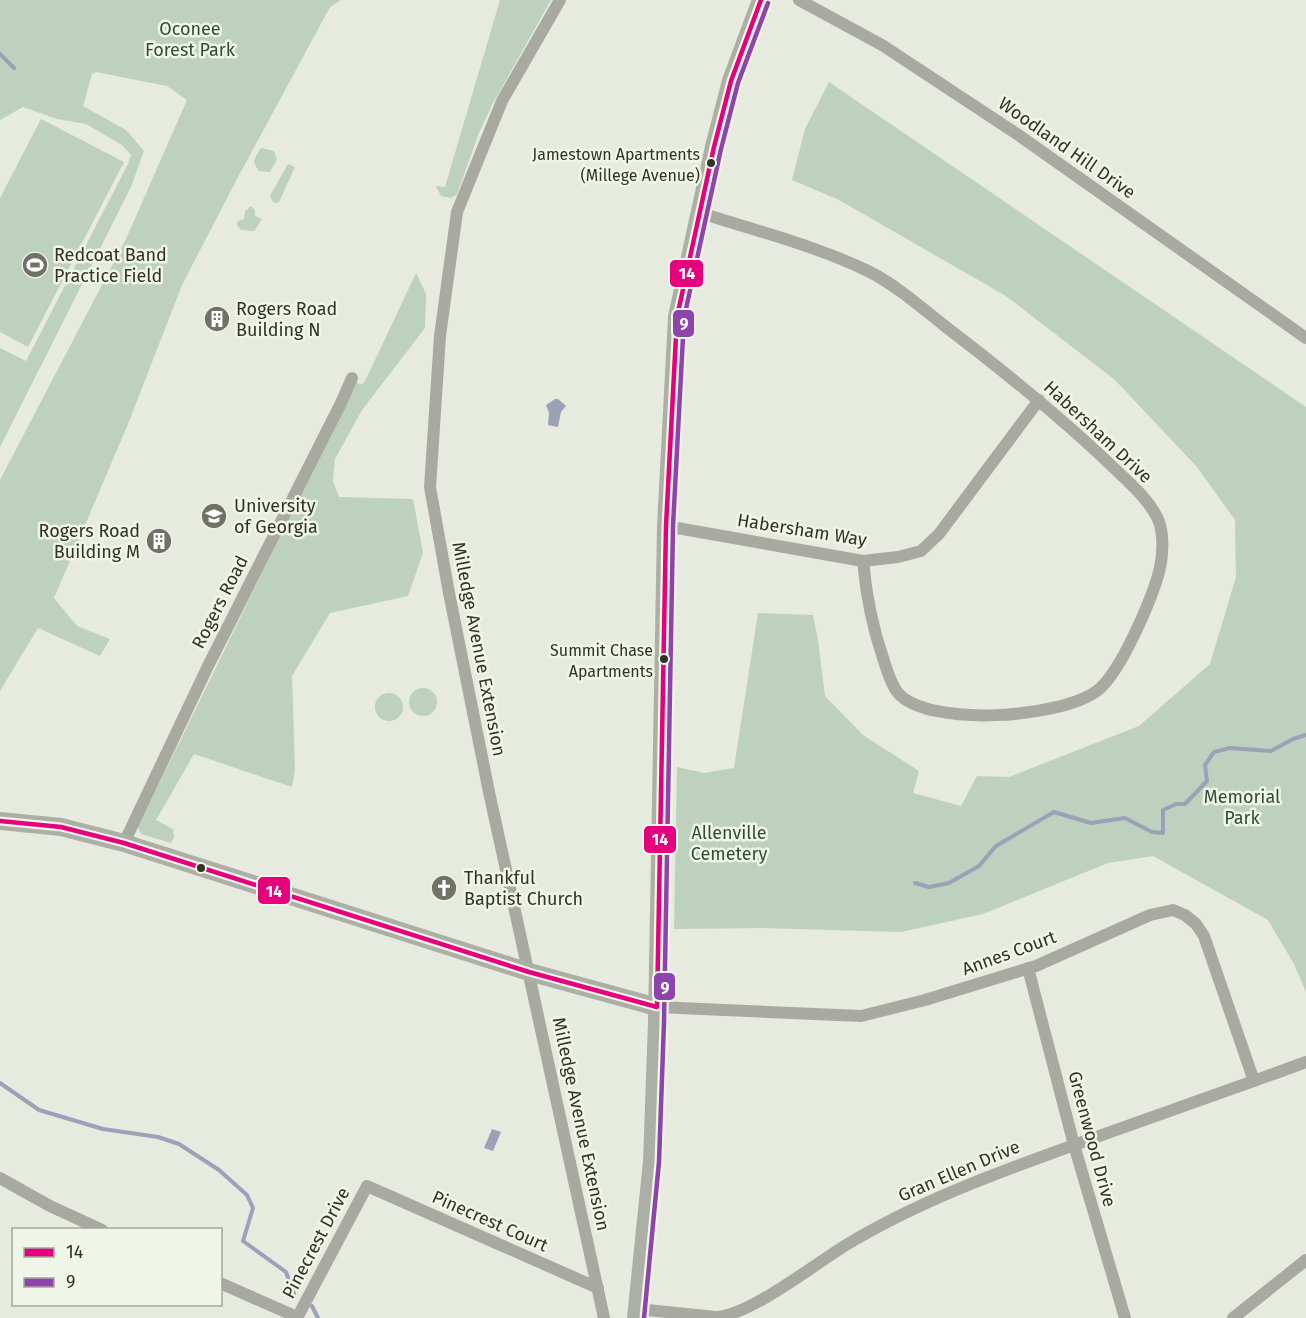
<svg xmlns="http://www.w3.org/2000/svg" width="1306" height="1318" viewBox="0 0 1306 1318" font-family="'Fira Sans',sans-serif">
  <style>
    .green { fill: #bed0be }
    .water { fill: #9da1b8 }
    .lines { fill: none; stroke-linecap: round; stroke-linejoin: round }
    .stream { stroke: #9da1b8; stroke-width: 4 }
    .minor { stroke: #a8aaa2; stroke-width: 12 }
    .secondary { stroke: #acafa5; stroke-width: 18 }
    .bus-1-casing { stroke: #f0f6e7; stroke-width: 9 }
    .bus-2-casing { stroke: #f0f6e7; stroke-width: 9 }
    .bus-1 { stroke: #e5007d; stroke-width: 4.5 }
    .bus-2 { stroke: #8e44ad; stroke-width: 4.5 }
    .bus-dot { fill: #313228; stroke: #f0f6e7; stroke-width: 2 }
    .labels { text-anchor: middle; dominant-baseline: central; stroke-width: 5; stroke-linejoin: round; paint-order: stroke }
    .bus-label { font-size: 16px; fill: #313228; stroke: #f0f6e7; text-anchor: end }
    .park-label { font-size: 18px; fill: #2f4d35; stroke: #f0f6e7 }
    .street-label { font-size: 18px; fill: #313228; stroke: #f0f6e7 }
    .poi-label { font-size: 18px; fill: #313228; stroke: #f0f6e7; text-anchor: start }
    .line-badge { stroke: #f0f6e7; stroke-width: 2 }
    .badge-label { font-size: 16px; text-anchor: middle; font-weight: bold; fill: #fff }
  </style>
  <rect width="100%" height="100%" fill="#e6eadf"/>
  <!-- green -->
  <g class="green">
    <polygon points="0,0 341,0 330,7 238,177 182,285 128,424 54,598 77,626 110,639 100,656 38,628 0,691 0,480 126,239 187,100 167,86 96,72 92,74 83,106 126,130 144,151 131,187 0,447 0,348 26,361 128,164 131,155 122,145 86,124 57,119 23,107 0,120"/>
    <polygon points="500,0 551,0 492,105 479,133 457,194 451,198 441,196 436,186 445,187"/>
    <polygon points="829,82 1306,407 1306,992 1294,964 1268,920 1153,856 1108,863 983,914 901,932 762,928 674,929 677,767 704,773 734,768 758,613 813,615 818,640 825,696 863,735 919,771 913,793 961,806 977,776 1009,777 1139,726 1210,664 1236,577 1235,520 1197,467 1115,380 1006,296 839,200 792,180 805,129"/>
    <polygon points="41,119 124,162 28,347 0,332 0,198"/>
    <path d="M261,148l13,3 3,8 -7,13 -11,-1c-8,-11 -5,-11 2,-23z"/>
    <polygon points="288,164 295,167 279,202 276,203 273,202 270,196"/>
    <polygon points="251,206 255,210 255,216 262,219 254,231 241,230 237,225 238,221 244,219 245,211"/>
    <polygon points="416,273 426,294 425,328 362,410 335,459 333,481 339,497 413,499 423,553 408,596 330,613 292,676 295,769 292,787 194,754 156,820 173,829 174,837 171,843 141,834 138,827 355,383 363,384 368,375"/>
    <circle cx="423" cy="702" r="14"/>
    <circle cx="389" cy="707" r="14"/>
  </g>
  <!-- water -->
  <g class="water">
    <polygon points="555,399 558,399 566,406 561,412 558,427 548,425 549,413 546,405"/>
    <polygon points="492,1129 501,1132 493,1151 484,1148"/>
  </g>
  <g class="lines">
    <!-- stream -->
    <g class="stream">
      <polyline points="0,54 14,68"/>
      <polyline points="915,883 929,887 949,883 979,866 996,846 1054,812 1091,823 1125,818 1152,832 1163,833 1163,810 1176,804 1185,804 1207,781 1205,765 1214,752 1230,748 1271,751 1293,739 1306,735"/>
      <polyline points="0,1083 39,1110 103,1129 158,1137 179,1144 219,1170 247,1195 253,1208 243,1241 286,1272 294,1294"/>
      <polyline points="312,1306 318,1318"/>
    </g>
    <!-- minor -->
    <g class="minor">
      <polyline points="560,0 502,101 457,212 440,336 430,487 449,593 489,792 604,1318"/>
      <polyline points="799,0 882,45 1017,134 1306,338"/>
      <path d="M698,212c58,19 117,33 172,60 27,14 52,36 76,55 59,45 116,91 169,142 15,14 34,31 43,50 6,14 5,35 2,49 -7,29 -39,104 -62,122 -35,28 -169,38 -200,3 -8,-10 -11,-23 -15,-35 -11,-32 -17,-64 -20,-97"/>
      <polyline points="666,526 863,561 898,557 921,551 939,534 1039,400"/>
      <polyline points="124,843 208,666 341,403 352,378"/>
      <polyline points="1028,968 1074,1145 1125,1318"/>
      <polyline points="657,1007 861,1016 925,1000 1036,966 1150,915 1173,910 1185,915 1196,924 1204,936 1254,1081"/>
      <polyline points="0,1178 50,1206 102,1230"/>
      <polyline points="220,1283 297,1317"/>
      <path d="M637,1309l79,8c33,-1 99,-53 130,-72 76,-46 159,-75 242,-105 72,-26 145,-51 218,-78"/>
      <polyline points="297,1318 367,1186 598,1288"/>
      <polyline points="1233,1318 1306,1260"/>
    </g>
    <!-- secondary -->
    <g class="secondary">
      <polyline points="0,821 61,827 124,843 529,972 657,1007"/>
      <polyline points="636,1318 652,1162 657,1022 666,526 677,317 714,147 731,81 761,0"/>
    </g>
    <!-- bus-1 casing -->
    <g class="bus-1-casing">
      <polyline id="bus-1" points="0,821 61,827 124,843 529,972 657,1007 666,526 677,317 714,147 731,81 761,0"/>
    </g>
    <!-- bus-2 casing -->
    <g class="bus-2-casing">
      <polyline id="bus-2" points="644,1318 659,1162 664,1022 673,526 684,318 721,149 738,83 768,3"/>
    </g>
    <!-- bus-1 -->
    <use href="#bus-1" class="bus-1"/>
    <!-- bus-2 -->
    <use href="#bus-2" class="bus-2"/>
  </g>
  <!-- icons -->
  <defs>
    <g id="stadium-disc" transform="scale(1.35)"><circle r="9.5" fill="#707268" stroke="#f0f6e7"/><path d="M0-5a6.5 5 0 1 0 0 10a6.5 5 0 1 0 0-10ZM-3.5-1.8h7v3.6h-7Z" fill="#fff"/></g>
    <g id="building-disc" transform="scale(1.35)"><circle r="9.5" fill="#707268" stroke="#f0f6e7"/><path d="M-4-6H4V6H1V3H-1V6H-4ZM-2.5-4.3h1.7v1.8h-1.7ZM.8-4.3h1.7v1.8H.8ZM-2.5-1h1.7V.8h-1.7ZM.8-1h1.7V.8H.8Z" fill="#fff"/></g>
    <g id="university-disc" transform="scale(1.35)"><circle r="9.5" fill="#707268" stroke="#f0f6e7"/><path d="M0-5L7-2L0 1L-7-2ZM-4 1L0 2.5L4 1V4Q0 6-4 4Z" fill="#fff"/></g>
    <g id="church-disc" transform="scale(1.35)"><circle r="9.5" fill="#707268" stroke="#f0f6e7"/><path d="M-1.2-6h2.4v3.5h3.3v2.4h-3.3V6h-2.4V-.1h-3.3v-2.4h3.3Z" fill="#fff"/></g>
  </defs>
  <g fill-rule="evenodd">
    <use href="#stadium-disc" x="35" y="265"/>
    <use href="#building-disc" x="217" y="319"/>
    <use href="#university-disc" x="214" y="516"/>
    <use href="#building-disc" x="159" y="541"/>
    <use href="#church-disc" x="444" y="888"/>
  </g>
  <!-- markers -->
  <g class="bus-dot">
    <circle cx="711" cy="163" r="5"/>
    <circle cx="664" cy="659" r="5"/>
    <circle cx="201" cy="868" r="5"/>
  </g>
  <g class="labels">
    <!-- bus labels -->
    <g class="bus-label">
      <text x="700" y="154">Jamestown Apartments<tspan x="700" dy="21">(Millege Avenue)</tspan></text>
      <text x="653" y="650">Summit Chase<tspan x="653" dy="21">Apartments</tspan></text>
    </g>
    <!-- park labels -->
    <g class="park-label">
      <text x="190" y="29">Oconee<tspan x="190" dy="21">Forest Park</tspan></text>
      <text x="1242" y="797">Memorial<tspan x="1242" dy="21">Park</tspan></text>
      <text x="729" y="833">Allenville<tspan x="729" dy="21">Cemetery</tspan></text>
    </g>
    <!-- street labels -->
    <g class="street-label">
      <text transform="translate(1067 148) rotate(35)">Woodland Hill Drive</text>
      <text transform="translate(1098 432) rotate(43)">Habersham Drive</text>
      <text transform="translate(802 530) rotate(9)">Habersham Way</text>
      <text transform="translate(220 602) rotate(-63)">Rogers Road</text>
      <text transform="translate(479 649) rotate(79)">Milledge Avenue Extension</text>
      <text transform="translate(1009 953) rotate(-20)">Annes Court</text>
      <text transform="translate(581 1124) rotate(78)">Milledge Avenue Extension</text>
      <text transform="translate(1092 1139) rotate(75)">Greenwood Drive</text>
      <text transform="translate(959 1171) rotate(-23)">Gran Ellen Drive</text>
      <text transform="translate(490 1221) rotate(24)">Pinecrest Court</text>
      <text transform="translate(316 1243) rotate(-62)">Pinecrest Drive</text>
    </g>
    <!-- poi labels -->
    <g class="poi-label">
      <text x="54" y="255">Redcoat Band<tspan x="54" dy="21">Practice Field</tspan></text>
      <text x="236" y="309">Rogers Road<tspan x="236" dy="21">Building N</tspan></text>
      <text x="234" y="506">University<tspan x="234" dy="21">of Georgia</tspan></text>
      <text x="140" y="531" text-anchor="end">Rogers Road<tspan x="140" dy="21">Building M</tspan></text>
      <text x="464" y="878">Thankful<tspan x="464" dy="21">Baptist Church</tspan></text>
    </g>
  </g>
  <g class="line-badge">
    <rect x="669" y="259" width="35" height="29" rx="6" fill="#e5007d"/>
    <rect x="672" y="309" width="23" height="29" rx="6" fill="#8e44ad"/>
    <rect x="643" y="825" width="34" height="29" rx="6" fill="#e5007d"/>
    <rect x="257" y="876" width="34" height="29" rx="6" fill="#e5007d"/>
    <rect x="653" y="972" width="23" height="29" rx="6" fill="#8e44ad"/>
  </g>
  <g class="badge-label">
    <text x="687" y="279">14</text>
    <text x="684" y="329">9</text>
    <text x="660" y="845">14</text>
    <text x="274" y="897">14</text>
    <text x="665" y="993">9</text>
  </g>
  <!-- legend -->
  <rect x="12" y="1228" width="210" height="78" fill="#f0f6e7" stroke="#a4a89b" stroke-width="1.5"/>
  <rect x="24" y="1248" width="30" height="9" fill="#e5007d" stroke="#a4a89b" stroke-width="1.5"/>
  <text x="66" y="1258" font-size="18" fill="#313228">14</text>
  <rect x="24" y="1278" width="30" height="9" fill="#8e44ad" stroke="#a4a89b" stroke-width="1.5"/>
  <text x="66" y="1288" font-size="18" fill="#313228">9</text>
</svg>
